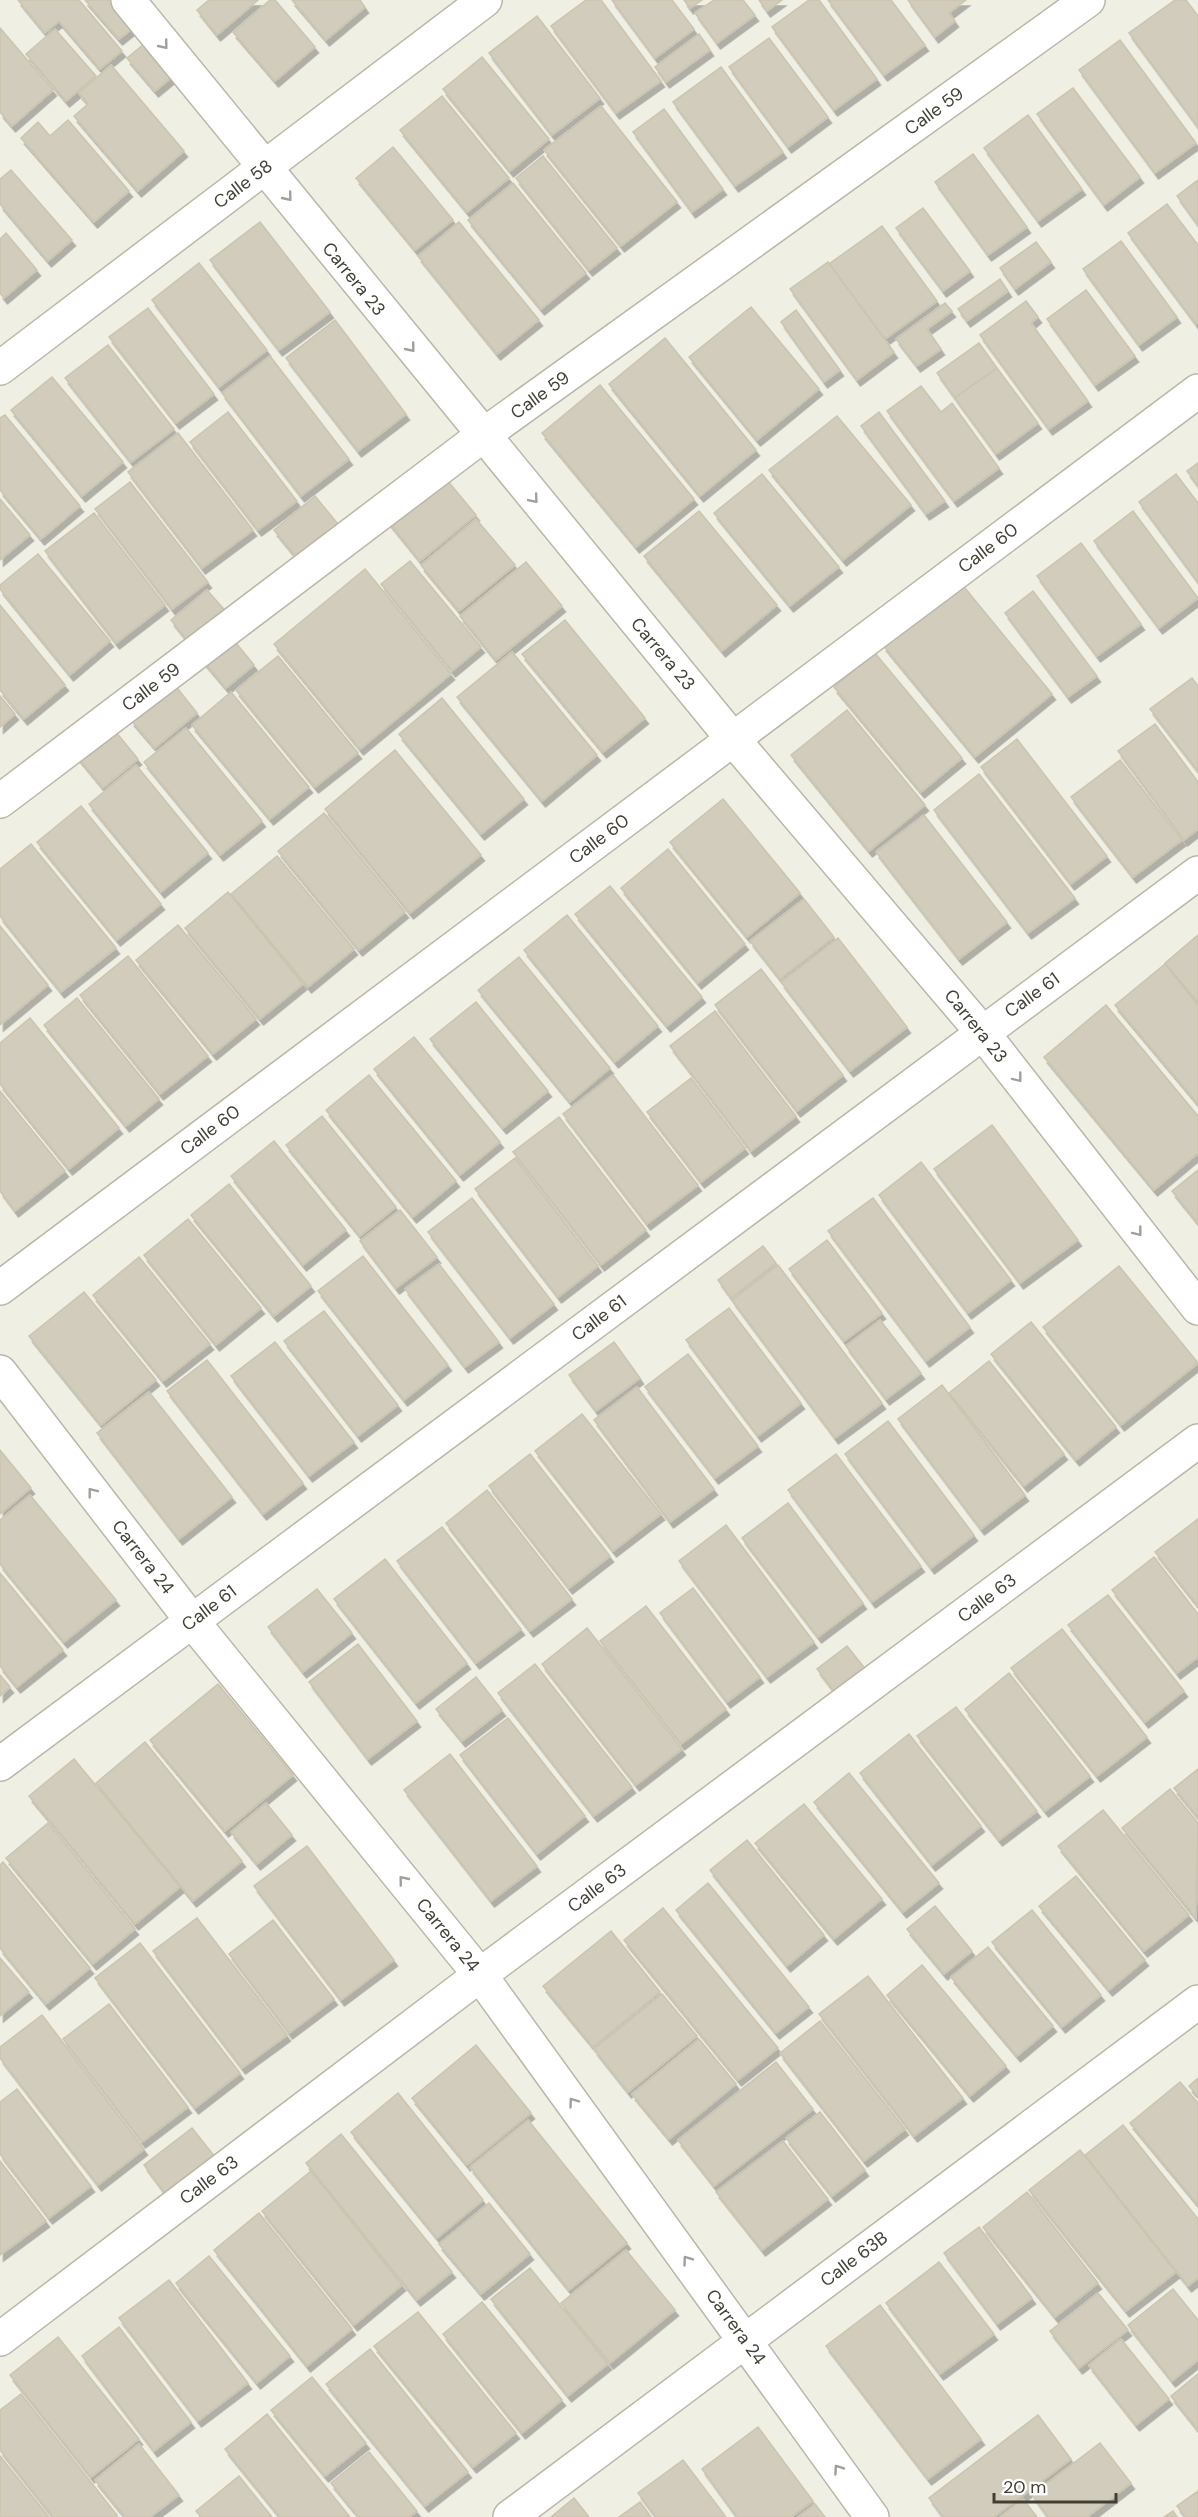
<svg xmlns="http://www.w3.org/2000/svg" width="1198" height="2517" viewBox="0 0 1198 2517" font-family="'DM Sans',sans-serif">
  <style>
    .building { fill: #d1ccbb; stroke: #cbc4af; stroke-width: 1.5; filter: url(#shadow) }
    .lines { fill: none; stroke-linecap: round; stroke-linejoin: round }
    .minor-casing { stroke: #bbb7a8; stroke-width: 36 }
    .minor { stroke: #fff; stroke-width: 33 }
    .oneway { stroke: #a09f9a }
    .labels { text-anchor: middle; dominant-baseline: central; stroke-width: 4.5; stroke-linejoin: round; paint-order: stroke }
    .street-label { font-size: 18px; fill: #423f35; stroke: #fff }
  </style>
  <defs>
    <filter id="shadow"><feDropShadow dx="3.5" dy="6" stdDeviation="0" flood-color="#0004"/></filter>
  </defs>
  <rect width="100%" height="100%" fill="#f0efe4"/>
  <!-- building -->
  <g class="building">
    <polygon points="18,0 79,0 122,51 100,69 59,21 45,33"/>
    <polygon points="85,0 118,0 138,24 119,39"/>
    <polygon points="209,0 258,0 217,35 197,10"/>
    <polygon points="270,0 275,0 315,47 275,81 233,32"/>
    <polygon points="292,0 360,0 365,7 326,40"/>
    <polygon points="586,0 601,0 661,81 616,113 551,26"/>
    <polygon points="612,0 672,0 694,29 655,58"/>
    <polygon points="684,0 702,0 690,8"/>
    <polygon points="714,0 743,0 755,15 717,43 695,13"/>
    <polygon points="759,0 782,0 767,11"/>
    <polygon points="809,0 819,0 877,79 834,110 772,27"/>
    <polygon points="828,0 891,0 925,45 884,75"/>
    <polygon points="908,0 966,0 949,13 955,21 935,37"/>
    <polygon points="1175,0 1186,0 1198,16 1198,127 1129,33"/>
    <polygon points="537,16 600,98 552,135 489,53"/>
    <polygon points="0,28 53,90 12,126 0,112"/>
    <polygon points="55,29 96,76 66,101 26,54"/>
    <polygon points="699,34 710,50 666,82 655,67"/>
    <polygon points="769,38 828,117 788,147 729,67"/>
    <polygon points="150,39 178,72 155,91 127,58"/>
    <polygon points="1120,40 1196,143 1155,173 1079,70"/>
    <polygon points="482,57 549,139 510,171 443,89"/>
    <polygon points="111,65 184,151 138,191 74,116 88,104 79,93"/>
    <polygon points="721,67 783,152 735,186 673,102"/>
    <polygon points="1073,88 1140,177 1104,205 1037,114"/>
    <polygon points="442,96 509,178 467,212 400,130"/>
    <polygon points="601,106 677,202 621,246 544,150"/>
    <polygon points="664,109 723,189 692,212 633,132"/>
    <polygon points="1028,115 1082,189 1038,221 984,148"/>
    <polygon points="68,120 129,191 94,222 21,138 38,122 50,136"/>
    <polygon points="393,147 453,220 415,250 356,178"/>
    <polygon points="973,154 1027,227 988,255 935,182"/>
    <polygon points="543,156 617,248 589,270 516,178"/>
    <polygon points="11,170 72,240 48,261 0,204 0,179"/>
    <polygon points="1198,180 1198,225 1177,196"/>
    <polygon points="513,183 586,273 541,309 468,220"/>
    <polygon points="1167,204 1198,245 1198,322 1196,324 1128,233"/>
    <polygon points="923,208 970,271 943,291 896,228"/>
    <polygon points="260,222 330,312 279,350 210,260"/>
    <polygon points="459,222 539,320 497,354 418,256"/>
    <polygon points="882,226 937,301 885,339 829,264"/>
    <polygon points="6,233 37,270 4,298 0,293 0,239"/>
    <polygon points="1121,241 1177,317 1139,345 1083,269"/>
    <polygon points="1036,242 1051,262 1015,289 1000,268"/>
    <polygon points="828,262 894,352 857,380 790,289"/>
    <polygon points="199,263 267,350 219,387 152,300"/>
    <polygon points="1000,279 1008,291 967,321 958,309"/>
    <polygon points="1086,290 1135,356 1095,385 1047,319"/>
    <polygon points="1026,301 1038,317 1031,323 1088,401 1049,429 980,335"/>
    <polygon points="945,303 952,311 927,329 941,349 917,366 896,339"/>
    <polygon points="751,307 819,389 757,440 689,357"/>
    <polygon points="148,308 214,394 176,423 109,337"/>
    <polygon points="796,310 840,370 824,382 781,322"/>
    <polygon points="335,320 406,414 358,451 286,358"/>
    <polygon points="665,338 756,450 700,496 609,384"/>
    <polygon points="979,343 997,368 955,398 937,373"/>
    <polygon points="108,345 174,429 131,462 65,378"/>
    <polygon points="270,356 349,459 301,496 222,393"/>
    <polygon points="997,368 1038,423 996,454 955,398"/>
    <polygon points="52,377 123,462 82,496 11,410"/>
    <polygon points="600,385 694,499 636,547 542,433"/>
    <polygon points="921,386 941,412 952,403 999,468 954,501 887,411"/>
    <polygon points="228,412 297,501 258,530 190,442"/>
    <polygon points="879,412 945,501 926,514 861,426"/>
    <polygon points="5,415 80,506 41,539 0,490 0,418"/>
    <polygon points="837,416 911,505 843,560 769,470"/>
    <polygon points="178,433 253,530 202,568 128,472"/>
    <polygon points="1198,463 1198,486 1187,471"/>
    <polygon points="442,474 476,515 420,561 387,520"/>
    <polygon points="762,474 839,567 790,606 714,513"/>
    <polygon points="1176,474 1198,503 1198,582 1139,502"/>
    <polygon points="130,482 208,582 172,609 95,509"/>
    <polygon points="315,496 342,529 301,563 274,530"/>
    <polygon points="0,499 30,535 0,560"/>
    <polygon points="699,511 777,605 722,651 644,556"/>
    <polygon points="1133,511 1198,598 1159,628 1094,541"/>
    <polygon points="94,513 165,605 116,643 45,551"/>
    <polygon points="476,519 515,565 459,611 421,565"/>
    <polygon points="1081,543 1141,624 1097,656 1037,576"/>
    <polygon points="38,554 110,641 70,675 0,589 0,585"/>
    <polygon points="410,561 481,647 452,671 381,584"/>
    <polygon points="526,562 562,606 496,660 460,616"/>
    <polygon points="365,569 451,674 360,749 274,644"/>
    <polygon points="960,582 1052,694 975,757 883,645"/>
    <polygon points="207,590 229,615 192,646 171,620"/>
    <polygon points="1033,591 1097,676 1068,697 1005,613"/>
    <polygon points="0,605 65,685 24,719 0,690"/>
    <polygon points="565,620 645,718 603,752 522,654"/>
    <polygon points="227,632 254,665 226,688 199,656"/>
    <polygon points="512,652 597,755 542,801 457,697"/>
    <polygon points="875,653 962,758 921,792 834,687"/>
    <polygon points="278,656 358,753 315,787 236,690"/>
    <polygon points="1192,678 1198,686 1198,771 1150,709"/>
    <polygon points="174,684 197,713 155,748 131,720"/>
    <polygon points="231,692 309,787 270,819 192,725"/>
    <polygon points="0,696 15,714 0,727"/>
    <polygon points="442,698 524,799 481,834 399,734"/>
    <polygon points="847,710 925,805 869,851 791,755"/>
    <polygon points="1155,724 1198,782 1198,829 1184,840 1118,751"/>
    <polygon points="110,725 138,759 103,788 75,754"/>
    <polygon points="186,728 262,821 220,855 144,762"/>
    <polygon points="1017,739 1107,856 1071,884 981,767"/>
    <polygon points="395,750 481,855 410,913 325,809"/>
    <polygon points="1120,760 1182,840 1133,877 1071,797"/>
    <polygon points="136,765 208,853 161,892 89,804"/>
    <polygon points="979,774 1075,898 1028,933 934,810"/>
    <polygon points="723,799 800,893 747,937 670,842"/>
    <polygon points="81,806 161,904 117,940 37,842"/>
    <polygon points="324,813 405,912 359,950 278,851"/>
    <polygon points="924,815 1007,922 959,959 876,852"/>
    <polygon points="31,844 116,948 61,992 0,916 0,869"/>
    <polygon points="668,849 745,944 698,983 621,888"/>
    <polygon points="277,856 354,949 308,987 231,894"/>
    <polygon points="610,886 702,997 667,1026 575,914"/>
    <polygon points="228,892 303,984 260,1019 185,928"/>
    <polygon points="804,899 834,937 780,979 750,941"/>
    <polygon points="567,915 658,1026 615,1062 524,950"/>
    <polygon points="178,925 256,1019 213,1054 136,960"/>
    <polygon points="0,926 48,985 0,1025"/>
    <polygon points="1198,935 1198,1003 1165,963"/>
    <polygon points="838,938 907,1027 850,1071 781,982"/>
    <polygon points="128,956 208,1056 160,1094 80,995"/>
    <polygon points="519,957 610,1068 570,1102 478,990"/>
    <polygon points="1165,964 1198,1005 1198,1104 1115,1005"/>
    <polygon points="761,969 843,1075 797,1111 715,1005"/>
    <polygon points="77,998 159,1099 126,1126 44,1025"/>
    <polygon points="476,1002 548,1091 503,1128 430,1039"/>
    <polygon points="1106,1005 1198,1116 1198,1153 1154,1190 1044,1057"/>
    <polygon points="715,1011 796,1116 751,1151 670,1046"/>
    <polygon points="30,1018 119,1128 69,1169 0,1084 0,1043"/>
    <polygon points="414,1037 500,1142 460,1175 374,1069"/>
    <polygon points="369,1075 456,1181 413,1217 326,1110"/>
    <polygon points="613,1075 698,1185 647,1224 563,1114"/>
    <polygon points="691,1078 745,1148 701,1182 647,1112"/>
    <polygon points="0,1091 65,1171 15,1211 0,1191"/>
    <polygon points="322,1116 396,1207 360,1236 286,1145"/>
    <polygon points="559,1117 646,1230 601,1265 513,1152"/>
    <polygon points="992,1125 1078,1240 1020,1283 934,1169"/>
    <polygon points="274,1141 346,1230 303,1265 231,1176"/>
    <polygon points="515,1158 598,1266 558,1297 475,1189"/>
    <polygon points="921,1162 1011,1280 968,1313 879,1195"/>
    <polygon points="1198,1170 1198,1223 1172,1191"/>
    <polygon points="229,1184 311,1286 274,1316 191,1215"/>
    <polygon points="472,1198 554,1304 510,1338 428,1232"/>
    <polygon points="873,1198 970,1327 926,1361 828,1231"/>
    <polygon points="400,1210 437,1257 396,1288 360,1241"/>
    <polygon points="188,1219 261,1308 216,1345 144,1255"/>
    <polygon points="827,1240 882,1313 844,1341 789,1269"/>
    <polygon points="763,1246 776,1263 731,1298 718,1280"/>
    <polygon points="363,1256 448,1365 404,1400 318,1291"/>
    <polygon points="139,1257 210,1344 163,1381 93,1295"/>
    <polygon points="439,1264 499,1342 465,1367 405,1289"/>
    <polygon points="778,1265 882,1403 835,1438 732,1300"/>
    <polygon points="1119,1266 1198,1363 1121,1425 1043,1327"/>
    <polygon points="84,1292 156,1380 101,1425 29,1336"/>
    <polygon points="729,1308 801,1403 758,1436 686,1340"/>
    <polygon points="324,1311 398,1405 358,1436 284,1341"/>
    <polygon points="880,1320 921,1373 886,1399 846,1346"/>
    <polygon points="1031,1322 1116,1427 1076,1460 991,1354"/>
    <polygon points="275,1342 354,1442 309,1476 231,1376"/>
    <polygon points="614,1342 640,1378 596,1411 569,1375"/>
    <polygon points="688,1354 758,1446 715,1478 645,1387"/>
    <polygon points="207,1360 303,1483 263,1514 167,1391"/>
    <polygon points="989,1361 1064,1454 1024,1486 949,1393"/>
    <polygon points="942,1385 1025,1495 981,1529 898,1419"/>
    <polygon points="637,1387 714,1489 670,1522 594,1420"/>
    <polygon points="149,1392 232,1497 179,1539 97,1433"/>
    <polygon points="582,1414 661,1514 613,1551 535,1451"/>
    <polygon points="888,1421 974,1535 931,1568 845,1454"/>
    <polygon points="0,1450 31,1488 0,1514"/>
    <polygon points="530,1454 610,1556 569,1588 489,1486"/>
    <polygon points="836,1454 921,1566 872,1602 788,1490"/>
    <polygon points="487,1490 572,1599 530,1631 446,1523"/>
    <polygon points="30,1495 116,1600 64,1642 0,1564 0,1520"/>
    <polygon points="788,1503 863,1603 818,1637 742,1538"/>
    <polygon points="1198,1519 1198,1606 1155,1552"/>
    <polygon points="726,1525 814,1642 767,1677 679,1561"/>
    <polygon points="442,1527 521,1629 476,1663 397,1561"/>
    <polygon points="1154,1557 1198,1614 1198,1657 1177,1673 1112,1590"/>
    <polygon points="385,1559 467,1663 416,1703 334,1599"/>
    <polygon points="0,1573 63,1650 17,1687 0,1666"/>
    <polygon points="693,1588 760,1677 727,1702 660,1613"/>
    <polygon points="317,1589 352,1633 303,1672 268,1627"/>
    <polygon points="1108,1595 1184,1691 1145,1722 1068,1625"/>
    <polygon points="646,1606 726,1709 681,1744 600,1641"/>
    <polygon points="587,1628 682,1749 636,1785 542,1664"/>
    <polygon points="1062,1629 1147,1737 1097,1776 1011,1668"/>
    <polygon points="358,1644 417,1721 368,1759 309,1682"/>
    <polygon points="847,1646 867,1671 837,1695 817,1669"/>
    <polygon points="535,1664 632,1787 594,1816 498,1693"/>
    <polygon points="1009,1673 1090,1776 1045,1811 965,1709"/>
    <polygon points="0,1675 10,1687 0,1696"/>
    <polygon points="476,1677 502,1710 462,1741 436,1709"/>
    <polygon points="218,1684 293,1775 225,1831 150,1740"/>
    <polygon points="956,1707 1037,1811 999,1840 917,1736"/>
    <polygon points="508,1718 585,1816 537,1854 460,1755"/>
    <polygon points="909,1734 981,1826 932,1865 860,1773"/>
    <polygon points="145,1742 242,1861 193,1901 96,1783"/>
    <polygon points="450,1754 537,1866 491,1901 404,1790"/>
    <polygon points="74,1759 180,1887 135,1924 29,1796"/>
    <polygon points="1198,1769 1198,1817 1174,1788"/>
    <polygon points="849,1773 939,1883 903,1912 814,1802"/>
    <polygon points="1170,1789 1198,1823 1196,1918 1122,1828"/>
    <polygon points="266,1803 292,1835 257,1864 231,1832"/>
    <polygon points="804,1804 882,1899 834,1939 755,1843"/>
    <polygon points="1103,1810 1189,1915 1144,1951 1058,1846"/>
    <polygon points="48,1823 135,1929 93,1964 6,1858"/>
    <polygon points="747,1840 824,1935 787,1966 710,1870"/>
    <polygon points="307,1846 394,1960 341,2000 254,1886"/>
    <polygon points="3,1862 90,1968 46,2004 0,1948 0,1865"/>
    <polygon points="1076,1876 1145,1960 1109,1990 1039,1906"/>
    <polygon points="708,1883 809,2007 776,2033 676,1910"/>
    <polygon points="935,1906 972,1951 944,1974 907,1929"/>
    <polygon points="663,1908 778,2048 738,2080 624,1940"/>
    <polygon points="1032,1910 1101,1995 1062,2027 992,1942"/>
    <polygon points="197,1918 287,2035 242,2068 153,1951"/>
    <polygon points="273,1920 334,1999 289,2033 229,1954"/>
    <polygon points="611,1931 660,1992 593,2047 543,1986"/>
    <polygon points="140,1943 240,2073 195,2108 95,1978"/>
    <polygon points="988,1947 1053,2026 1017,2056 951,1977"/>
    <polygon points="0,1958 29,1992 0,2016"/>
    <polygon points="922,1965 1006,2066 970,2096 887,1995"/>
    <polygon points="868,1976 963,2098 914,2136 819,2014"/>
    <polygon points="662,1994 697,2036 628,2092 594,2049"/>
    <polygon points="109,2004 188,2107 142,2142 63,2039"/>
    <polygon points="42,2015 144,2149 98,2185 0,2058 0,2047"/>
    <polygon points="820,2021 905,2129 864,2161 780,2053"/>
    <polygon points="699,2039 736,2084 669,2139 632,2094"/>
    <polygon points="476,2045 531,2113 467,2165 412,2098"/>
    <polygon points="776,2062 813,2109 714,2186 678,2140"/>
    <polygon points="1198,2078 1198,2096 1189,2086"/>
    <polygon points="1180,2082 1198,2103 1198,2205 1130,2123"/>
    <polygon points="17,2089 91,2186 49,2218 0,2154 0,2102"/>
    <polygon points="398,2093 483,2200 437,2238 351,2132"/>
    <polygon points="820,2112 865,2170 832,2196 786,2138"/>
    <polygon points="528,2120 627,2243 569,2290 470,2167"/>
    <polygon points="1123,2125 1198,2219 1198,2278 1188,2286 1085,2155"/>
    <polygon points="192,2128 216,2158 167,2196 144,2165"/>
    <polygon points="341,2134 452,2272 417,2300 306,2163"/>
    <polygon points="783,2141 828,2199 762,2250 716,2192"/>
    <polygon points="1080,2150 1176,2272 1126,2311 1029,2190"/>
    <polygon points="0,2161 46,2221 0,2255"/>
    <polygon points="311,2171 402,2285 354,2325 262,2211"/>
    <polygon points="1027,2192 1098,2283 1055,2317 983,2227"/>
    <polygon points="489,2203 530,2254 481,2294 439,2244"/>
    <polygon points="259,2213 352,2329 307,2366 214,2250"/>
    <polygon points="979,2227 1032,2298 997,2324 944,2253"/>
    <polygon points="626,2250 675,2310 610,2363 561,2303"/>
    <polygon points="209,2256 290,2356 257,2383 176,2283"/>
    <polygon points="939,2262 994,2334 940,2374 886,2303"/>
    <polygon points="530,2268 608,2364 568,2396 491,2299"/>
    <polygon points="169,2280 248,2383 198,2421 119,2318"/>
    <polygon points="1173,2289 1198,2320 1198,2360 1172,2381 1128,2325"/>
    <polygon points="1098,2293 1128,2330 1079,2368 1050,2331"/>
    <polygon points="482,2302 562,2400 522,2433 443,2334"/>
    <polygon points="880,2305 981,2439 928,2479 826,2346"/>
    <polygon points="418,2312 516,2433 473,2467 374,2346"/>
    <polygon points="119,2327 191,2422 154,2451 82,2356"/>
    <polygon points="58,2337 139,2439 91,2477 10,2375"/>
    <polygon points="1121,2339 1169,2399 1136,2425 1089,2365"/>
    <polygon points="370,2349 468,2472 425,2506 326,2384"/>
    <polygon points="1198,2374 1198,2430 1171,2396"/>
    <polygon points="312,2377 366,2443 325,2476 271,2410"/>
    <polygon points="21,2394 117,2515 114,2517 53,2517 0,2450 0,2410"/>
    <polygon points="267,2414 350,2517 280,2517 225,2449"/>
    <polygon points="1038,2415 1071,2459 994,2517 943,2517 929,2498"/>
    <polygon points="758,2427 813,2501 791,2517 737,2517 702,2469"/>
    <polygon points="1100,2443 1131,2483 1087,2517 1048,2517 1032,2495"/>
    <polygon points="139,2444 179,2495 150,2517 125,2517 95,2480"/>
    <polygon points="369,2452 417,2511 409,2517 359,2517 331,2483"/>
    <polygon points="0,2456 49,2517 0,2517"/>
    <polygon points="683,2460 726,2517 656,2517 638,2493"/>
    <polygon points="239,2476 272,2517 201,2517 196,2511"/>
    <polygon points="1198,2491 1198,2517 1185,2517 1177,2506"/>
    <polygon points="574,2498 589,2517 551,2517"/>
    <polygon points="1023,2499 1037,2517 1000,2517"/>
    <polygon points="640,2502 651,2517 619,2517"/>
    <polygon points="815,2504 825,2517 798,2517"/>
    <polygon points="1173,2511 1177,2517 1164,2517"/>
  </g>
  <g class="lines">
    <!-- minor casing -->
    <g class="minor-casing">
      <g id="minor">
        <polyline points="128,0 732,738 982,1032 1198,1308"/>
        <polyline points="0,368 485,0"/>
        <polyline points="0,801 482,436 1088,0"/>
        <polyline points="0,1288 1198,391"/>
        <polyline points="0,1372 192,1621 480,1975 872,2517"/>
        <polyline points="0,1764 1198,873"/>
        <polyline points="0,2339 480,1975 1198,1441"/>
        <polyline points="510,2517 1198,2002"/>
      </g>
    </g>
    <!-- minor -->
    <use href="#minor" class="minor"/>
  </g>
  <!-- one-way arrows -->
  <defs><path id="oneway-chevron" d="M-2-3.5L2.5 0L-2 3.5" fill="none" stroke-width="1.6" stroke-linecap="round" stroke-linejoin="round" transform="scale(1.5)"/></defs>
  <g class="oneway">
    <use href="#oneway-chevron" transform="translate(164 45) rotate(51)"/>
    <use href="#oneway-chevron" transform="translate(288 197) rotate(51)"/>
    <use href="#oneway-chevron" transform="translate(411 348) rotate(51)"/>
    <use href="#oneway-chevron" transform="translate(534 499) rotate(50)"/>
    <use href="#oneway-chevron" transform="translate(1018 1078) rotate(52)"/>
    <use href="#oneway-chevron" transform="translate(1138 1232) rotate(52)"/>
    <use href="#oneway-chevron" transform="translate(92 1492) rotate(-128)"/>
    <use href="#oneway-chevron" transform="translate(403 1880) rotate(-129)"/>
    <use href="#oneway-chevron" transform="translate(573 2102) rotate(-126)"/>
    <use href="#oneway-chevron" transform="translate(687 2260) rotate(-126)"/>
    <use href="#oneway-chevron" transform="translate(838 2469) rotate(-125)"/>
  </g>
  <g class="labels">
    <!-- street labels -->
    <g class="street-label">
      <text transform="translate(934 111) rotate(-36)">Calle 59</text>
      <text transform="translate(243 184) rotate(-37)">Calle 58</text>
      <text transform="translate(354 279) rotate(51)">Carrera 23</text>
      <text transform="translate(540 395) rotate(-36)">Calle 59</text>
      <text transform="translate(988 548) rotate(-37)">Calle 60</text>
      <text transform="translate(663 654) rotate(50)">Carrera 23</text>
      <text transform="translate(151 687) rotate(-37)">Calle 59</text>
      <text transform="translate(599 839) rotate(-37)">Calle 60</text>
      <text transform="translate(1032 995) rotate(-36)">Calle 61</text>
      <text transform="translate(976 1026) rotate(51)">Carrera 23</text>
      <text transform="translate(210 1130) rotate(-37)">Calle 60</text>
      <text transform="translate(599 1318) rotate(-37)">Calle 61</text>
      <text transform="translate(143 1557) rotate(52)">Carrera 24</text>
      <text transform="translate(987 1598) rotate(-37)">Calle 63</text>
      <text transform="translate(209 1608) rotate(-37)">Calle 61</text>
      <text transform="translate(597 1888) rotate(-37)">Calle 63</text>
      <text transform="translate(448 1935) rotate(51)">Carrera 24</text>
      <text transform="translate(209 2180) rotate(-37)">Calle 63</text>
      <text transform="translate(854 2259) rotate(-37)">Calle 63B</text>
      <text transform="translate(736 2327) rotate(54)">Carrera 24</text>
    </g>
  </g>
  <!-- scale -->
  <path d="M994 2493v9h122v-9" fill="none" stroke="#423f35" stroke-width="3"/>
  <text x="1003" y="2493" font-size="18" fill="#423f35" stroke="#ffffff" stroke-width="4.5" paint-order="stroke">20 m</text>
</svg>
